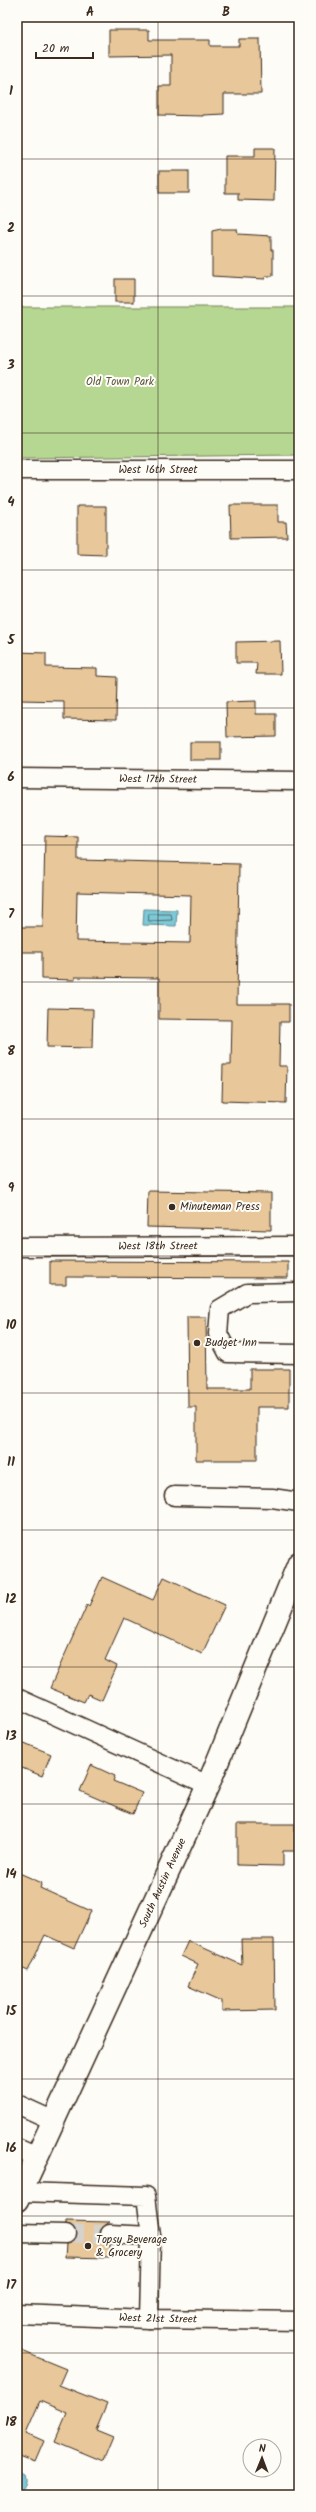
<svg xmlns="http://www.w3.org/2000/svg" width="316" height="2512" viewBox="0 0 316 2512" font-family="Kalam,sans-serif">
  <style>
    .green { fill: #b5d791; stroke: #788058 }
    .water { fill: #7bc9d8; stroke: #61898e }
    .lines { fill: none; stroke-linecap: round; stroke-linejoin: round }
    .shore { stroke: #556a68; stroke-width: 1 }
    .building { fill: #e8c89a; stroke: #3b2a1e; fill-rule: evenodd }
    .minor-tunnel { stroke: #d6d2cc; stroke-width: 18; stroke-dasharray: 18 9; stroke-linecap: butt }
    .minor-casing { stroke: #3b2a1e; stroke-width: 21 }
    .major-casing { stroke: #3b2a1e; stroke-width: 25 }
    .minor { stroke: #fdfcf7; stroke-width: 18 }
    .major { stroke: #fdfcf7; stroke-width: 22 }
    .grid { fill: none; stroke: #3b2a1e; stroke-width: 1; stroke-opacity: 0.55 }
    .poi-dot { fill: #3b2a1e; stroke: #fdfcf7; stroke-width: 1.5 }
    .labels { text-anchor: middle; dominant-baseline: central; stroke-width: 4; stroke-linejoin: round; paint-order: stroke }
    .park-label { font-size: 11px; fill: #5a553b; stroke: #fdfcf7 }
    .street-label { font-size: 11px; fill: #3b2a1e; stroke: #fdfcf7 }
    .poi-label { font-size: 11px; fill: #3b2a1e; stroke: #fdfcf7; text-anchor: start }
    .neatline { fill: none; stroke: #3b2a1e; stroke-width: 1.5 }
    .grid-label { font-size: 13px; text-anchor: middle; font-weight: bold; fill: #3b2a1e }
  </style>
  <rect width="100%" height="100%" fill="#fdfcf7"/>
  <filter id="ink" filterUnits="userSpaceOnUse"><feTurbulence type="fractalNoise" baseFrequency=".025" numOctaves="2"/><feDisplacementMap in="SourceGraphic" scale="8" xChannelSelector="R" yChannelSelector="G"/><feConvolveMatrix kernelMatrix="1 2 1 2 8 2 1 2 1" color-interpolation-filters="sRGB"/></filter>
  <g filter="url(#ink)">
    <!-- green -->
    <polygon class="green" points="17,307 299,307 299,455 17,458"/>
    <!-- water -->
    <g class="water">
      <polygon points="144,909 177,910 176,926 143,925"/>
      <path d="M17,2469l9,5c3,8 0,14 -8,17z"/>
    </g>
    <g class="lines">
      <!-- shore -->
      <polygon class="shore" points="149,914 171,914 172,920 149,921"/>
    </g>
    <!-- building -->
    <g class="building">
      <polygon points="109,30 149,30 149,40 210,40 210,46 239,46 239,39 260,39 261,94 224,94 224,114 203,115 203,116 159,115 159,86 171,86 171,55 109,56"/>
      <polygon points="255,148 275,148 274,201 238,200 238,193 225,193 225,156 255,156"/>
      <rect x="159" y="171" width="30" height="22"/>
      <polygon points="221,229 237,229 238,234 271,236 271,250 273,250 273,276 265,276 265,279 212,276 212,231"/>
      <rect x="115" y="279" width="19" height="23"/>
      <polygon points="230,505 278,505 278,522 286,522 287,537 231,538"/>
      <polygon points="77,506 106,506 106,555 77,554"/>
      <polygon points="280,641 281,674 256,674 257,663 236,663 236,642"/>
      <polygon points="17,652 46,653 46,667 97,668 97,676 117,677 116,720 64,719 64,701 20,700"/>
      <polygon points="256,701 256,714 276,714 276,736 227,737 226,702"/>
      <rect x="190" y="742" width="31" height="18"/>
      <path d="M45,836l33,1v23l161,4 -2,140h52v18h-9l-1,44h8l-1,37 -64,-2 1,-36h8l1,-45 -73,-1v-41l-84,-1v3l-33,-1v-27h-25v-25h26zM77,892l114,3 -1,48 -114,-2z"/>
      <polygon points="48,1008 93,1009 92,1048 47,1047"/>
      <polygon points="148,1191 271,1193 271,1230 147,1227"/>
      <polygon points="50,1261 288,1262 288,1278 66,1277 66,1285 50,1285"/>
      <polygon points="187,1317 206,1317 207,1389 250,1389 250,1369 289,1369 289,1407 257,1407 257,1460 196,1460 196,1407 188,1407"/>
      <polygon points="102,1577 153,1600 164,1577 225,1605 202,1654 124,1618 105,1660 117,1666 102,1700 88,1694 84,1702 50,1688 87,1605 89,1606"/>
      <polygon points="17,1740 51,1754 42,1776 17,1766"/>
      <polygon points="91,1765 115,1776 113,1781 142,1793 133,1814 80,1791"/>
      <polygon points="237,1824 295,1824 295,1851 283,1851 283,1866 237,1865"/>
      <polygon points="17,1872 42,1883 40,1888 91,1911 74,1948 45,1935 28,1971 17,1966"/>
      <polygon points="241,1939 274,1939 275,2010 222,2011 222,2001 188,1986 198,1964 181,1956 188,1941 242,1965"/>
      <polygon points="66,2221 110,2222 101,2228 100,2234 104,2243 110,2245 110,2258 65,2257 66,2244 71,2243 76,2235 75,2229 66,2224"/>
      <polygon points="17,2349 66,2369 59,2385 107,2404 96,2430 113,2437 103,2461 55,2441 67,2413 40,2401 26,2433 44,2441 35,2462 17,2455"/>
    </g>
    <g class="lines">
      <!-- minor-tunnel -->
      <polyline class="minor-tunnel" points="66,2234 110,2234"/>
      <!-- minor casing -->
      <g class="minor-casing">
        <g id="minor">
          <path id="s1" d="M17,470h282"/>
          <path id="s2" d="M17,778l282,3"/>
          <path id="s3" d="M17,1247l282,-1"/>
          <polyline points="299,1292 247,1293 220,1309 218,1334 228,1353 299,1354"/>
          <polyline points="174,1496 272,1498 299,1502"/>
          <polyline points="17,1698 208,1785"/>
          <polyline points="17,2104 54,2121"/>
          <polyline points="17,2148 37,2157"/>
          <polyline points="20,2192 146,2196 151,2236 110,2234"/>
          <polyline points="17,2233 66,2234"/>
          <path id="s4" d="M17,2314l132,5 150,2"/>
          <polyline points="149,2319 151,2236"/>
        </g>
      </g>
      <!-- major casing -->
      <g class="major-casing">
        <g id="major">
          <path id="s5" d="M17,2200l191,-415 91,-222"/>
        </g>
      </g>
      <!-- minor -->
      <use href="#minor" class="minor"/>
      <!-- major -->
      <use href="#major" class="major"/>
    </g>
  </g>
  <!-- grid -->
  <path class="grid" d="M158,17v2478M17,159h282M17,296h282M17,433h282M17,570h282M17,708h282M17,845h282M17,982h282M17,1119h282M17,1256h282M17,1393h282M17,1530h282M17,1667h282M17,1804h282M17,1942h282M17,2079h282M17,2216h282M17,2353h282"/>
  <!-- markers -->
  <g class="poi-dot">
    <circle cx="172" cy="1207" r="4"/>
    <circle cx="197" cy="1343" r="4"/>
    <circle cx="88" cy="2246" r="4"/>
  </g>
  <g class="labels">
    <!-- park labels -->
    <g class="park-label">
      <text x="120" y="382">Old Town Park</text>
    </g>
    <!-- street labels -->
    <g class="street-label">
      <text stroke="none"><textPath href="#s1" startOffset="141">West 16th Street</textPath></text>
      <text stroke="none"><textPath href="#s2" startOffset="141">West 17th Street</textPath></text>
      <text stroke="none"><textPath href="#s3" startOffset="141">West 18th Street</textPath></text>
      <text stroke="none"><textPath href="#s5" startOffset="349">South Austin Avenue</textPath></text>
      <text stroke="none"><textPath href="#s4" startOffset="141">West 21st Street</textPath></text>
    </g>
    <!-- poi labels -->
    <g class="poi-label">
      <text x="180" y="1207">Minuteman Press</text>
      <text x="205" y="1343">Budget Inn</text>
      <text x="96" y="2240">Topsy Beverage<tspan x="96" dy="13">&amp; Grocery</tspan></text>
    </g>
  </g>
  <!-- margin -->
  <rect width="316" height="2512" fill="none" stroke="#fdfcf7" stroke-width="44"/>
  <!-- north arrow -->
  <g transform="translate(262 2458) rotate(1)"><circle r="19" fill="#fdfcf7" stroke="#afa8a0"/>
  <path d="M0-3L7 15L0 10L-7 15Z" fill="#3b2a1e"/>
  <text y="-6" font-size="11" font-weight="bold" text-anchor="middle" fill="#3b2a1e">N</text>
  </g>
  <!-- scale -->
  <path d="M36 52v6h57v-6" fill="none" stroke="#3b2a1e" stroke-width="2"/>
  <text x="42" y="52" font-size="12" fill="#3b2a1e" stroke="#fdfcf7" stroke-width="3" paint-order="stroke">20 m</text>
  <rect x="22" y="22" width="272" height="2468" class="neatline"/>
  <g class="grid-label">
    <text x="90" y="16">A</text>
    <text x="226" y="16">B</text>
    <text x="11" y="95">1</text>
    <text x="11" y="232">2</text>
    <text x="11" y="369">3</text>
    <text x="11" y="506">4</text>
    <text x="11" y="644">5</text>
    <text x="11" y="781">6</text>
    <text x="11" y="918">7</text>
    <text x="11" y="1055">8</text>
    <text x="11" y="1192">9</text>
    <text x="11" y="1329">10</text>
    <text x="11" y="1466">11</text>
    <text x="11" y="1603">12</text>
    <text x="11" y="1740">13</text>
    <text x="11" y="1878">14</text>
    <text x="11" y="2015">15</text>
    <text x="11" y="2152">16</text>
    <text x="11" y="2289">17</text>
    <text x="11" y="2426">18</text>
  </g>
</svg>
